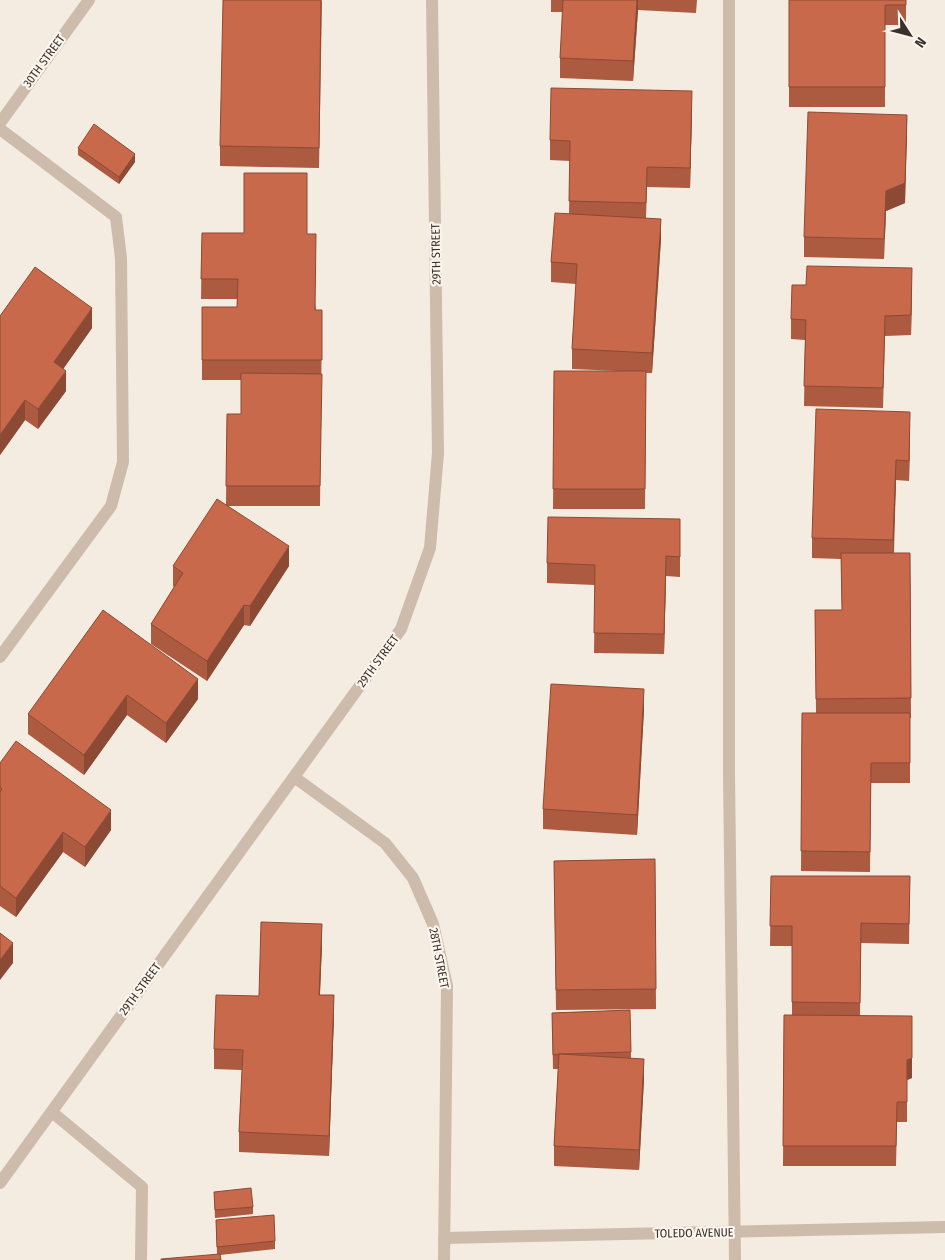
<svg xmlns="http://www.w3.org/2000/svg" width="945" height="1260" viewBox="0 0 945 1260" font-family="'Fira Sans Condensed',sans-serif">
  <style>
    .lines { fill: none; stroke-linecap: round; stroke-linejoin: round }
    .lane { stroke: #cdbbac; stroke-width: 12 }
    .street { stroke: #cdbbac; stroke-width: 12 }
    .wall { fill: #ac5a40 }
    .shaded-wall { fill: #8c4a34 }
    .building { fill: #c8694b; stroke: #8c4a34 }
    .labels { text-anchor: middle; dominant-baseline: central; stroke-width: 4.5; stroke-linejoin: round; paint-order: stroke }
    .street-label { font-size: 12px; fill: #3b302b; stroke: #fbf5ee }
  </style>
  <rect width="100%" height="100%" fill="#f4ebe1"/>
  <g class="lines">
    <!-- lane -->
    <g class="lane">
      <polyline points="729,0 729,775 735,1260"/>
      <polyline points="0,129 116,217 121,258 123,462 111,506 0,657"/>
      <polyline points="52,1112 142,1187 141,1260"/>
    </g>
    <!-- street -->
    <g class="street">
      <polyline points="0,123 89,0"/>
      <polyline points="294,777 385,843 413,878 433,924 447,986 444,1260"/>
      <polyline points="0,1183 401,629 430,548 438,453 432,0"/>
      <polyline points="444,1238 945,1227"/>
    </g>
  </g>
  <!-- wall -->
  <g class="wall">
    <polygon points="322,0 319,168 220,166 220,146"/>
    <polygon points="551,0 697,0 696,13 638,10 633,81 560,78 560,58 563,12 551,12"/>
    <polygon points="789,0 906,0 906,25 885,25 885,107 789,107"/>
    <polygon points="692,111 690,188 647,187 646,218 661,239 652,373 646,373 645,509 553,509 554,371 618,371 572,369 572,349 576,284 551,282 551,262 569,213 570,161 550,160 550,140"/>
    <polygon points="907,135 905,203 886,211 884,259 804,257 804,237"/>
    <polygon points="78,148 135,162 119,184 78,155"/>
    <polygon points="202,233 307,234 316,310 322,310 320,506 227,506 289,566 250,626 244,625 207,681 151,644 151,624 174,587 173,586 173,566 226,505 227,414 241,414 241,380 202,380 202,307 237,307 237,299 201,299"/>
    <polygon points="912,288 911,335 885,336 883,408 804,406 805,340 791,339 791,319"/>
    <polygon points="0,316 92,328 63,369 66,391 38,429 25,420 0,455"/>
    <polygon points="910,432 909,481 896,480 894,553 910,553 911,718 910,718 910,783 871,783 870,872 801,871 802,713 816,713 815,610 842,610 841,559 812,558 812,538"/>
    <polygon points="680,519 680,577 666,576 664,654 594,653 595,585 547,583 547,563"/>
    <polygon points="198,679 198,699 166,743 127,715 84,775 28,734 28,714"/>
    <polygon points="644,709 637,835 543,829 543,809"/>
    <polygon points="0,763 111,830 85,867 63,852 16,917 0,906"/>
    <polygon points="655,859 656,1009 556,1010 554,861"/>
    <polygon points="771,876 910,876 909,944 861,943 860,1015 912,1078 907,1080 907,1122 897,1122 896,1166 783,1166 784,1015 792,1015 792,946 770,946"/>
    <polygon points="322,944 320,995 334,1015 329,1156 239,1152 239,1132 242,1070 214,1069 214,1049 259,996"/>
    <polygon points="630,1010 631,1058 644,1079 639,1170 554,1166 554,1146 558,1069 553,1069 552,1013"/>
    <polygon points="214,1192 253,1207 253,1214 215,1218"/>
    <polygon points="216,1220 275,1241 275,1249 220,1255 217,1254"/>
  </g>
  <!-- shaded-wall -->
  <g class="shaded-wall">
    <polygon points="637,0 638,0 638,10 633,81 633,61"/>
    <polygon points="692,91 692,111 690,188 690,168"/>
    <polygon points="907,115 905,203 886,211 884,259 886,191"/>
    <polygon points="135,154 135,162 119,184 119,177"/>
    <polygon points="661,219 661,239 652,373 652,353"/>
    <polygon points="912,268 912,288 911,335 911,315"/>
    <polygon points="92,308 92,328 54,382 54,362"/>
    <polygon points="66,371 66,391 38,429 38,409"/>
    <polygon points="25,400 25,420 0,455 0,435"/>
    <polygon points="910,412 910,432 909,481 909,461"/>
    <polygon points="896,460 896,480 893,560 893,540"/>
    <polygon points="289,546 289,566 250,626 250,606"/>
    <polygon points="666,556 666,576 664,654 664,634"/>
    <polygon points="244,605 244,625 207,681 207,661"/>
    <polygon points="198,679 198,699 166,743 166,723"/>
    <polygon points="644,689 644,709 637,835 637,815"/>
    <polygon points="127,695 127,715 84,775 84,755"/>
    <polygon points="111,810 111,830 85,867 85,847"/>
    <polygon points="63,832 63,852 16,917 16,898"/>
    <polygon points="322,924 322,944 319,1015 319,995"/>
    <polygon points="13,943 13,963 0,980 0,960"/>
    <polygon points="334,995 334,1015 329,1156 329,1136"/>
    <polygon points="912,1016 912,1078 907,1080 907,1122 907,1060"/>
    <polygon points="644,1059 644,1079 639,1170 639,1150"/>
  </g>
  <!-- building -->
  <g class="building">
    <polygon points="223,0 321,0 319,148 220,146"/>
    <polygon points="563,0 637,0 633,61 560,58"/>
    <polygon points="789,0 906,0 906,5 885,5 885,87 789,87"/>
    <polygon points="551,88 692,91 690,168 647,167 646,203 569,201 570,141 550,140"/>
    <polygon points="808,112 907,115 905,183 886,191 884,239 804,237"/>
    <polygon points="94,124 135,154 119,177 78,148"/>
    <polygon points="244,173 307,173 307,234 316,234 315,310 322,310 322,360 202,360 202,307 237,307 238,279 201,279 202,233 244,233"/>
    <polygon points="555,213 661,219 652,353 572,349 577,264 551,262"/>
    <polygon points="807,266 912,268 911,315 885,316 883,388 804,386 806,320 791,319 792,285 806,285"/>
    <polygon points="35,267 92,308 54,362 66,371 38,409 25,400 0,435 0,316"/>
    <polygon points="554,371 646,371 645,489 553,489"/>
    <polygon points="241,373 322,374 320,486 226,486 227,414 241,414"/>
    <polygon points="816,409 910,412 909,461 896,460 893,540 812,538"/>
    <polygon points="217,499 289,546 250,606 244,605 207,661 151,624 183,573 173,566"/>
    <polygon points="548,517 680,519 680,557 666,556 664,634 594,633 595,565 547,563"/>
    <polygon points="841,553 910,553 911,698 816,699 815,610 842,610"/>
    <polygon points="103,610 198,679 166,723 127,695 84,755 28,714"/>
    <polygon points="551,684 644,689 637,815 543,809"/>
    <polygon points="802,713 910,713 910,763 871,763 870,852 801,851"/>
    <polygon points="16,741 111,810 85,847 63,832 16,898 0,886 0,792 2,789 0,787 0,763"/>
    <polygon points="655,859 656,989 556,990 554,861"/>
    <polygon points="771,876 910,876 909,924 861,923 860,1003 792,1002 792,926 770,926"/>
    <polygon points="261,922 322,924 319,995 334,995 329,1136 239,1132 243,1050 214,1049 216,995 259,996"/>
    <polygon points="0,933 13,943 0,960"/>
    <polygon points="630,1010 631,1052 559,1054 553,1055 552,1013"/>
    <polygon points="784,1015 912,1016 912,1058 907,1060 907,1102 897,1102 896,1146 783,1146"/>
    <polygon points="559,1054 644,1059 639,1150 554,1146"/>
    <polygon points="251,1188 253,1207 215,1210 214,1192"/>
    <polygon points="274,1215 275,1241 217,1247 216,1220"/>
    <polygon points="220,1254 221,1260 161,1260 161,1259"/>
  </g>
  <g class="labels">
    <!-- street labels -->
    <g class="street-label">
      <text transform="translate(44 61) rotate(-54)">30TH STREET</text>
      <text transform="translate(436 254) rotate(-91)">29TH STREET</text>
      <text transform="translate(378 661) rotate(-54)">29TH STREET</text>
      <text transform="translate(439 958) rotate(79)">28TH STREET</text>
      <text transform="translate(140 989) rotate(-54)">29TH STREET</text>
      <text transform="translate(694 1233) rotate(-1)">TOLEDO AVENUE</text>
    </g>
  </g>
  <!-- north arrow -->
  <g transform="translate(910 35) rotate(126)" stroke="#fbf5ee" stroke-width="4" paint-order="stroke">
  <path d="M0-4L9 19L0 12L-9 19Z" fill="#3b302b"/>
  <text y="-8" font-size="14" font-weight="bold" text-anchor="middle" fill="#3b302b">N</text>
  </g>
</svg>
